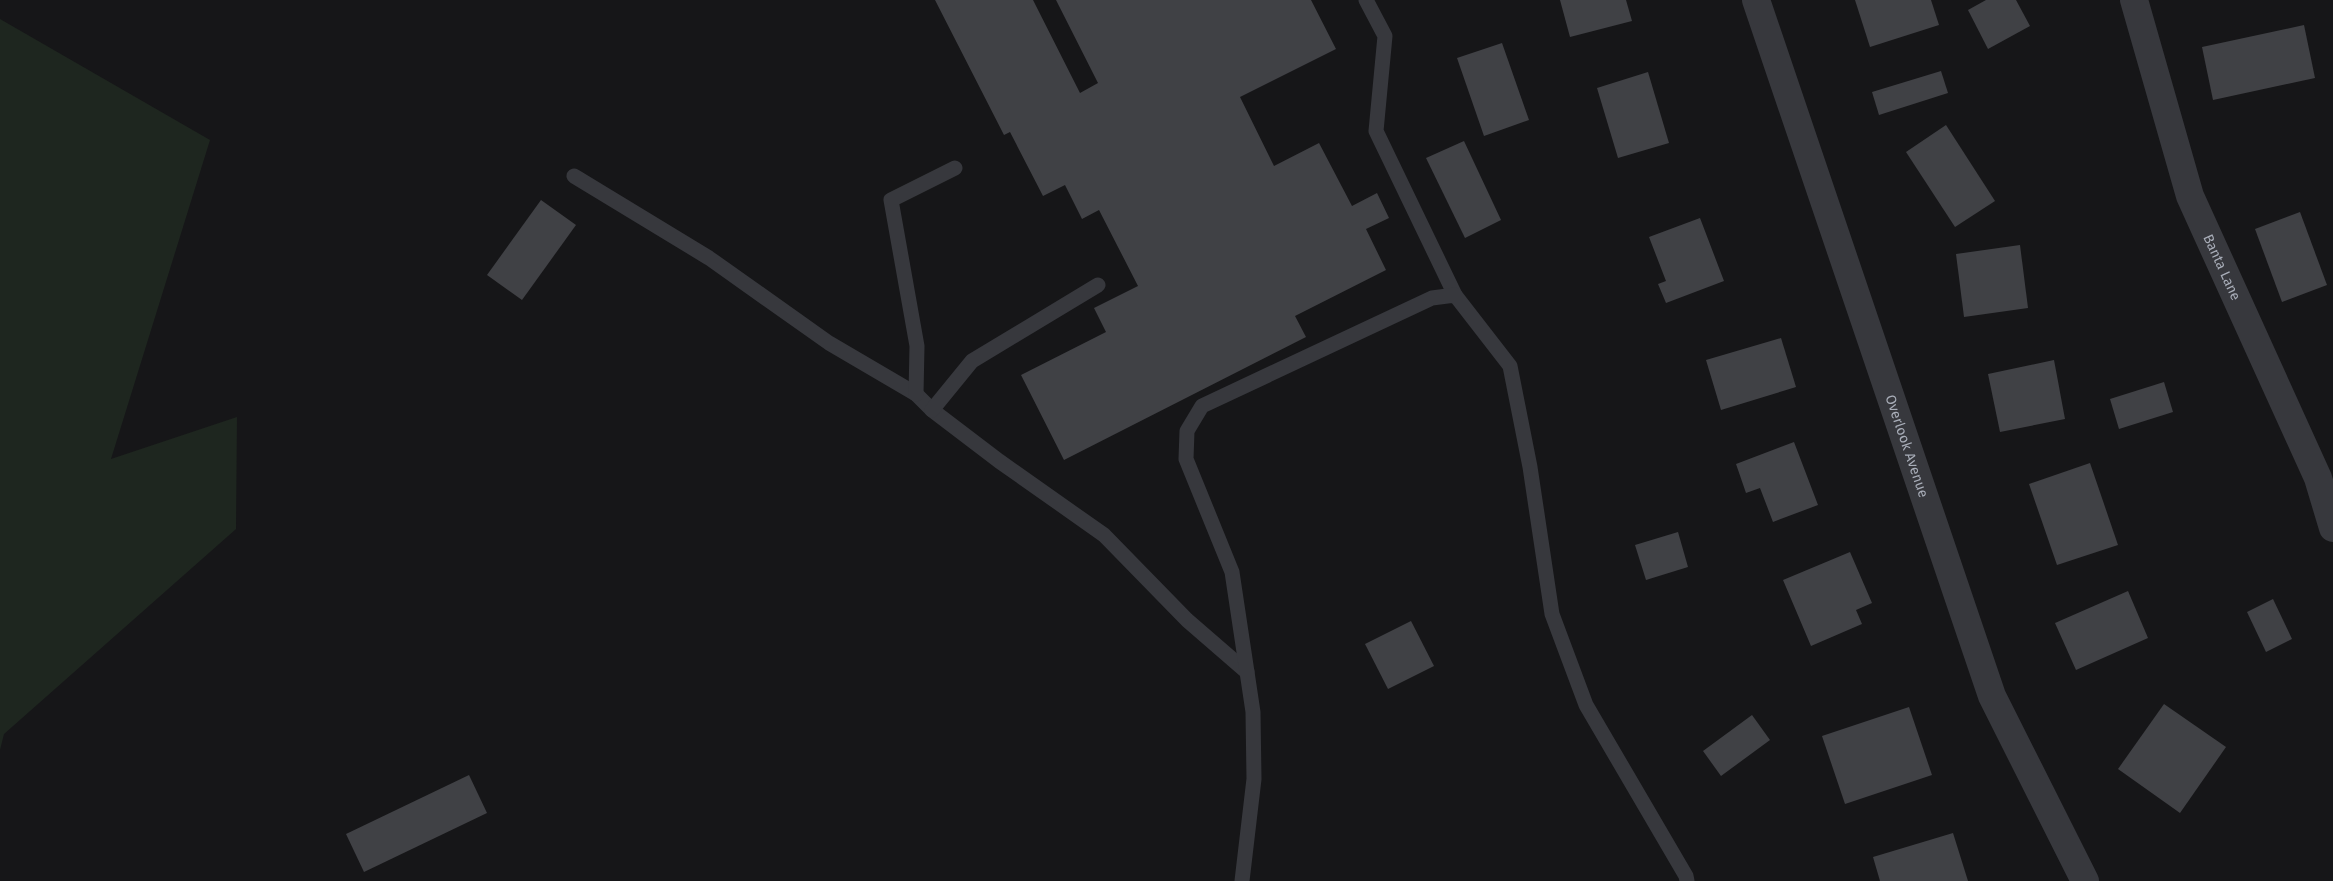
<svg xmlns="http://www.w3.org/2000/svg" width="2333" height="881" viewBox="0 0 2333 881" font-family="'Fira Sans',sans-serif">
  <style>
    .green { fill: #1e261f }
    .building { fill: #404145 }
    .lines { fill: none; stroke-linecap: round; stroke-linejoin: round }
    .lane { stroke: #37383d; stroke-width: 15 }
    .street { stroke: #37383d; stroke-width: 28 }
    .labels { text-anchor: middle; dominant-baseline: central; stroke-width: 4; stroke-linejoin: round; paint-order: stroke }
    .street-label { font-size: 14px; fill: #a8adb8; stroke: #111113 }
  </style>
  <rect width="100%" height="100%" fill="#161618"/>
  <!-- green -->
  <polygon class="green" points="0,19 210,140 111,459 237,417 236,529 4,734 0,750"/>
  <!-- building -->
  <g class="building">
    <polygon points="935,0 1033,0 1080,93 1098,83 1056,0 1311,0 1336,49 1240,97 1274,166 1319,143 1352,206 1377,193 1389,218 1366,229 1386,270 1295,316 1306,337 1064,460 1021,375 1106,332 1094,308 1138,286 1099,210 1082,219 1065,185 1043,196 1010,132 1004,135"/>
    <polygon points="1560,0 1626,0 1632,21 1570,37"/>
    <polygon points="1855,0 1931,0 1939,25 1870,47"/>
    <polygon points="1986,0 2016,0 2030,26 1988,49 1968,10"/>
    <polygon points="2304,25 2315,78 2213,100 2202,47"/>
    <polygon points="1502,43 1529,120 1484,136 1457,58"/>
    <polygon points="1941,71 1948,93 1879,115 1872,92"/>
    <polygon points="1648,72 1669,143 1618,158 1597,88"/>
    <polygon points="1946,125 1995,201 1955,227 1906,152"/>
    <polygon points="1464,141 1501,220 1465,238 1426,158"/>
    <polygon points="541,200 576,225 522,300 487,275"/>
    <polygon points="2300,212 2327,285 2282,302 2255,229"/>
    <polygon points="1700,218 1724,281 1666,303 1658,284 1666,281 1649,237"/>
    <polygon points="2020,245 2028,308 1964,317 1956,254"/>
    <polygon points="1781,338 1796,387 1721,410 1706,360"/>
    <polygon points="2054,360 2065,419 2000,432 1988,374"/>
    <polygon points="2164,382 2173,412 2119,429 2110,399"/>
    <polygon points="1794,442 1818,505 1773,522 1760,488 1746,493 1736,464"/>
    <polygon points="2090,463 2118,545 2057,565 2029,484"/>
    <polygon points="1678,532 1688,567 1646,580 1635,545"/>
    <polygon points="1850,552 1872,603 1856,610 1862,624 1811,646 1783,580"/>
    <polygon points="2128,591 2148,638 2076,670 2055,623"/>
    <polygon points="2273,599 2292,639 2266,652 2247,612"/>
    <polygon points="1411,621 1434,666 1388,689 1365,644"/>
    <polygon points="2164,704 2226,747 2180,813 2118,769"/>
    <polygon points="1909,707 1932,775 1845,804 1822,736"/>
    <polygon points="1752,715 1770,740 1721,776 1703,751"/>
    <polygon points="469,775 487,813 364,872 346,834"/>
    <polygon points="1953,833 1968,881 1880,881 1873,857"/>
  </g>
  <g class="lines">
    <!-- lane -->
    <g class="lane">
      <polyline points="1366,0 1385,36 1376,131 1455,295"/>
      <polyline points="574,176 709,258 829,343 916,394 932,410 999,461 1104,535 1187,620 1247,672"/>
      <polyline points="916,394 917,346 891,200 955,168"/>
      <polyline points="932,410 972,361 1098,285"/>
      <polyline points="1242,881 1254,779 1253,712 1232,572 1186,459 1187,431 1202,406 1432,298 1455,295 1510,366 1530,467 1552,614 1586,705 1686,876 1687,881"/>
    </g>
    <!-- street -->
    <g class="street">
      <path id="s1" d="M1756,0l236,696 93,185"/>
      <path id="s2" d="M2134,0l56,196 128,282 15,50"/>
    </g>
  </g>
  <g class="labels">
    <!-- street labels -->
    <g class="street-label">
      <text stroke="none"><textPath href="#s2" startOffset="282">Banta Lane</textPath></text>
      <text stroke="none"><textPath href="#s1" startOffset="471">Overlook Avenue</textPath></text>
    </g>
  </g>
</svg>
